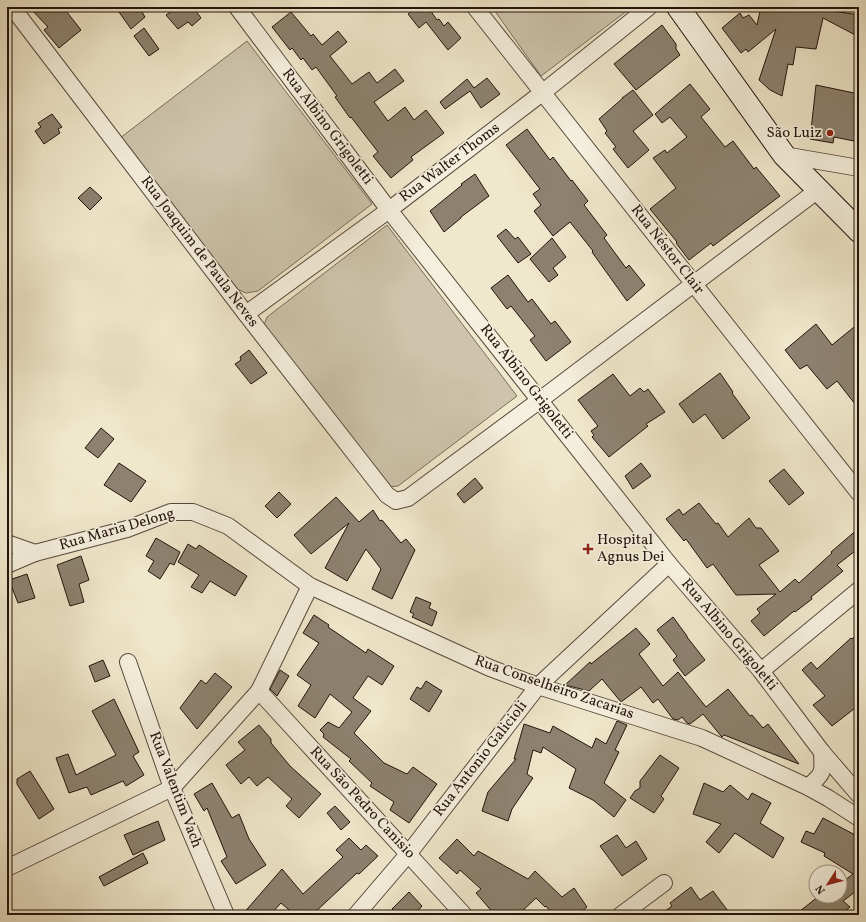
<svg xmlns="http://www.w3.org/2000/svg" width="866" height="922" viewBox="0 0 866 922" font-family="Vollkorn,serif">
  <style>
    .green { fill: #cdc4ab; stroke: #786c5c }
    .building { fill: #8d8270; stroke: #22130c }
    .lines { fill: none; stroke-linecap: round; stroke-linejoin: round }
    .minor-casing { stroke: #56483c; stroke-width: 18 }
    .secondary-casing { stroke: #22130c; stroke-width: 24 }
    .minor { stroke: #f5f0de; stroke-width: 16 }
    .secondary { stroke: #f5f0de; stroke-width: 22 }
    .poi-dot { fill: #8f2418; stroke: #f5f0de; stroke-width: 1.5 }
    .labels { text-anchor: middle; dominant-baseline: central; stroke-width: 3.5; stroke-linejoin: round; paint-order: stroke }
    .street-label { font-size: 15px; fill: #22130c; stroke: #f5f0de }
    .poi-label { font-size: 15px; fill: #22130c; stroke: #f5f0de; text-anchor: end }
  </style>
  <rect width="100%" height="100%" fill="#f0e8cc"/>
  <filter id="stains"><feTurbulence type="fractalNoise" baseFrequency=".005" numOctaves="4"/><feColorMatrix values="0 0 0 0 .2 0 0 0 0 .09 0 0 0 0 .02 0 0 0 .5 -.17"/></filter>
  <radialGradient id="worn" r=".72"><stop offset=".6" stop-color="#630" stop-opacity="0"/><stop offset="1" stop-color="#630" stop-opacity=".3"/></radialGradient>
  <!-- green -->
  <g class="green">
    <polygon points="492,7 632,7 541,76"/>
    <polygon points="247,41 372,204 258,291 246,293 235,288 120,138"/>
    <polygon points="387,225 517,396 398,486 387,487 264,325 267,317"/>
  </g>
  <!-- building -->
  <g class="building">
    <polygon points="29,7 63,7 81,30 59,48 44,30 48,27"/>
    <polygon points="125,7 139,7 145,17 131,29 119,12"/>
    <polygon points="178,7 193,7 201,18 192,26 188,22 178,29 166,15"/>
    <polygon points="417,7 428,7 437,20 439,19 444,26 448,22 461,38 448,50 426,22 419,28 408,14"/>
    <polygon points="761,7 807,7 859,15 859,37 823,18 816,49 796,47 793,65 788,64 782,96 770,90 759,80 776,29 748,52 746,49 741,53 722,28 740,13 743,18 749,15 757,25"/>
    <polygon points="291,12 311,36 313,34 322,45 338,31 347,42 330,56 352,84 369,72 377,83 395,69 404,81 374,102 388,121 405,107 414,120 426,110 444,133 411,157 413,160 391,178 373,156 378,152 351,117 350,118 335,97 337,96 316,67 312,70 303,58 301,60 292,48 290,50 272,27"/>
    <polygon points="662,25 676,44 676,49 680,55 636,90 614,64"/>
    <polygon points="144,28 159,49 149,56 134,36"/>
    <polygon points="487,78 500,94 481,108 470,91 445,109 440,102 467,79 474,88"/>
    <polygon points="690,84 710,109 701,117 725,147 733,141 754,169 756,167 780,196 713,246 711,243 689,260 676,243 677,242 650,209 676,188 653,158 665,150 667,153 687,137 670,117 662,123 655,114"/>
    <polygon points="816,85 859,94 859,142 834,137 833,143 810,139"/>
    <polygon points="633,90 653,115 633,131 649,150 628,168 613,149 616,147 605,133 607,131 599,119 623,98 622,98"/>
    <polygon points="52,114 62,127 58,129 60,133 44,144 35,131 41,127 38,123"/>
    <polygon points="527,129 550,160 553,157 571,181 572,180 588,201 584,205 607,235 604,238 626,268 629,265 645,285 627,301 592,252 593,251 570,222 553,236 534,211 541,205 533,194 540,189 506,145"/>
    <polygon points="475,174 489,196 461,217 461,218 444,232 430,211 462,185 461,184"/>
    <polygon points="90,187 102,198 90,210 78,198"/>
    <polygon points="506,229 515,239 518,237 531,254 518,263 497,236"/>
    <polygon points="552,238 566,257 553,268 558,275 549,282 530,259"/>
    <polygon points="508,275 528,302 532,299 551,324 555,321 571,342 546,361 530,340 535,336 511,306 507,309 491,288"/>
    <polygon points="859,323 859,409 837,381 827,389 807,365 800,369 785,350 816,324 832,345"/>
    <polygon points="249,350 267,373 251,384 235,364 241,360 240,357"/>
    <polygon points="720,373 733,392 732,393 750,418 723,439 705,414 693,423 679,404"/>
    <polygon points="613,374 630,396 640,388 644,392 648,389 665,412 646,424 648,426 609,457 592,437 594,435 591,431 598,426 578,400"/>
    <polygon points="101,428 114,439 98,458 85,448"/>
    <polygon points="119,463 146,481 131,502 104,485"/>
    <polygon points="641,463 651,476 633,489 625,476"/>
    <polygon points="784,469 804,493 789,505 769,481"/>
    <polygon points="475,478 483,488 464,503 457,494"/>
    <polygon points="279,492 291,504 277,518 265,506"/>
    <polygon points="336,497 359,522 373,510 380,521 382,520 401,543 406,539 415,550 392,599 372,589 381,569 366,549 347,581 325,568 349,523 311,554 294,535"/>
    <polygon points="699,503 716,524 718,523 728,537 749,518 756,528 761,528 779,551 759,565 780,592 795,579 799,583 832,553 831,552 859,528 859,548 837,565 843,571 811,597 812,599 795,612 794,611 764,636 751,621 760,613 757,609 776,594 736,595 713,564 707,568 686,539 684,541 666,519 679,509 683,515"/>
    <polygon points="156,538 180,552 174,565 170,563 160,579 148,571 154,561 146,556"/>
    <polygon points="188,544 196,549 199,545 247,576 235,596 210,581 202,593 191,587 199,575 178,562"/>
    <polygon points="81,556 89,580 79,584 84,602 70,606 57,565"/>
    <polygon points="27,574 35,598 18,603 9,580"/>
    <polygon points="416,597 431,603 429,608 437,612 432,626 412,617 414,614 410,612"/>
    <polygon points="314,615 329,625 328,627 366,653 368,649 394,666 382,685 368,676 353,698 371,711 354,733 384,763 407,774 413,767 437,784 409,823 390,810 394,802 370,786 372,783 349,761 351,759 323,737 324,734 320,730 328,722 339,728 352,712 330,694 315,718 298,706 311,685 297,675 319,643 303,633"/>
    <polygon points="673,617 687,636 687,637 705,660 685,676 673,660 677,656 657,630"/>
    <polygon points="636,628 650,644 639,654 663,686 678,672 706,707 728,689 750,716 752,715 763,728 768,724 799,764 724,735 722,737 721,736 703,714 690,724 687,723 682,717 678,720 673,719 658,699 653,703 641,687 621,702 602,679 589,691 565,685 590,662 591,664"/>
    <polygon points="859,632 859,705 832,726 813,705 825,696 802,670 811,662 817,669 851,638 852,639"/>
    <polygon points="103,660 110,676 95,682 89,666"/>
    <polygon points="280,670 289,676 277,696 270,689"/>
    <polygon points="215,673 232,687 197,729 180,708 201,680 206,684"/>
    <polygon points="426,681 442,691 429,712 410,699 417,687 421,689"/>
    <polygon points="114,699 139,752 133,756 144,775 126,786 123,781 91,795 87,787 69,793 56,758 68,754 76,775 116,755 92,711"/>
    <polygon points="617,721 627,725 615,750 619,752 604,783 626,800 614,817 593,800 569,788 576,769 543,747 541,753 533,750 527,774 533,778 512,809 508,821 482,811 488,792 516,759 514,759 524,724 550,733 553,726 592,748 596,738 606,744"/>
    <polygon points="259,725 271,739 271,743 290,766 321,794 299,818 286,806 292,799 268,777 257,786 249,777 241,784 226,765 245,750 238,742"/>
    <polygon points="660,755 679,768 661,796 664,799 654,813 630,798 635,791 640,788 640,781"/>
    <polygon points="30,771 54,809 39,819 17,784 17,779"/>
    <polygon points="212,783 232,818 239,814 249,839 266,865 236,884 221,861 227,857 207,808 204,811 194,794"/>
    <polygon points="704,783 723,792 730,785 748,800 752,793 771,803 760,823 784,838 773,858 735,833 719,853 706,842 721,824 693,814"/>
    <polygon points="335,806 350,822 341,830 327,813"/>
    <polygon points="823,818 859,837 859,889 843,901 850,907 840,915 795,915 819,896 835,896 840,899 840,884 853,874 824,856 825,853 801,842 806,831 814,834"/>
    <polygon points="158,821 165,840 133,855 124,835"/>
    <polygon points="617,835 626,848 636,841 647,859 622,876 600,846"/>
    <polygon points="349,838 361,850 366,845 378,856 359,874 357,873 312,915 295,915 281,903 270,915 242,915 282,869 303,894 343,857 336,850"/>
    <polygon points="457,839 474,856 478,851 528,879 535,871 562,897 574,888 587,907 577,915 553,915 546,906 545,907 536,898 518,915 495,915 476,893 481,889 460,870 457,874 439,858"/>
    <polygon points="143,853 148,863 104,886 99,877"/>
    <polygon points="691,887 700,900 713,891 731,915 660,915 672,906 670,903"/>
    <polygon points="409,892 422,906 414,915 398,915 392,909"/>
  </g>
  <g class="lines">
    <!-- minor casing -->
    <g class="minor-casing">
      <g id="minor">
        <polyline points="12,7 246,314 387,495 396,501 408,498 540,400 818,190"/>
        <polyline points="237,7 389,210 669,564 761,671 822,752 859,795"/>
        <polyline points="475,7 859,493"/>
        <polyline points="784,155 859,168"/>
        <polyline points="246,314 389,210 542,93 649,7"/>
        <polyline points="7,543 35,553"/>
        <polyline points="7,565 35,553 127,529 171,512 193,512 228,526 310,586 490,668 538,686 702,738 808,787 828,798 859,818"/>
        <polyline points="128,662 172,788 226,915"/>
        <polyline points="761,671 859,590"/>
        <polyline points="259,691 464,915"/>
        <path d="M808,787c16,-14 15,-14 14,-35"/>
        <polyline points="7,868 172,788 259,691 310,586"/>
        <polyline points="356,915 409,853 538,686 669,564"/>
        <polyline points="621,915 664,883"/>
      </g>
    </g>
    <!-- secondary casing -->
    <g class="secondary-casing">
      <polyline id="secondary" points="678,7 784,155 859,231"/>
    </g>
    <!-- minor -->
    <use href="#minor" class="minor"/>
    <!-- secondary -->
    <use href="#secondary" class="secondary"/>
  </g>
  <!-- markers -->
  <g class="poi-dot">
    <circle cx="830" cy="133" r="4"/>
    <path d="M586 543h4v4h4v4h-4v4h-4v-4h-4v-4h4z"/>
  </g>
  <g class="labels">
    <!-- street labels -->
    <g class="street-label">
      <text transform="translate(327 127) rotate(53)">Rua Albino Grigoletti</text>
      <text transform="translate(450 163) rotate(-37)">Rua Walter Thoms</text>
      <text transform="translate(667 250) rotate(52)">Rua Néstor Clair</text>
      <text transform="translate(199 252) rotate(53)">Rua Joaquim de Paula Neves</text>
      <text transform="translate(526 382) rotate(52)">Rua Albino Grigoletti</text>
      <text transform="translate(117 530) rotate(-16)">Rua Maria Delong</text>
      <text transform="translate(729 635) rotate(50)">Rua Albino Grigoletti</text>
      <text transform="translate(554 688) rotate(19)">Rua Conselheiro Zacarias</text>
      <text transform="translate(481 759) rotate(-52)">Rua Antonio Galicioli</text>
      <text transform="translate(175 790) rotate(69)">Rua Valentim Vach</text>
      <text transform="translate(362 803) rotate(47)">Rua São Pedro Canisio</text>
    </g>
    <!-- poi labels -->
    <g class="poi-label">
      <text x="822" y="133">São Luiz</text>
      <text x="597" y="540" text-anchor="start">Hospital<tspan x="597" dy="17">Agnus Dei</tspan></text>
    </g>
  </g>
  <!-- margin -->
  <rect width="866" height="922" fill="none" stroke="#f0e8cc" stroke-width="24"/>
  <rect x="8" y="8" width="850" height="906" fill="none" stroke="#22130c" stroke-width="2"/>
  <rect x="12" y="12" width="842" height="898" fill="none" stroke="#22130c"/>
  <!-- north arrow -->
  <g transform="translate(828 884) rotate(234)"><circle r="19" fill="#f5f0de" stroke="#a1988a"/>
  <path d="M0-3L7 15L0 10L-7 15Z" fill="#8f2418"/>
  <text y="-6" font-size="11" font-weight="bold" text-anchor="middle" fill="#22130c">N</text>
  </g>
  <rect width="100%" height="100%" filter="url(#stains)"/>
  <rect width="100%" height="100%" fill="url(#worn)"/>
</svg>
